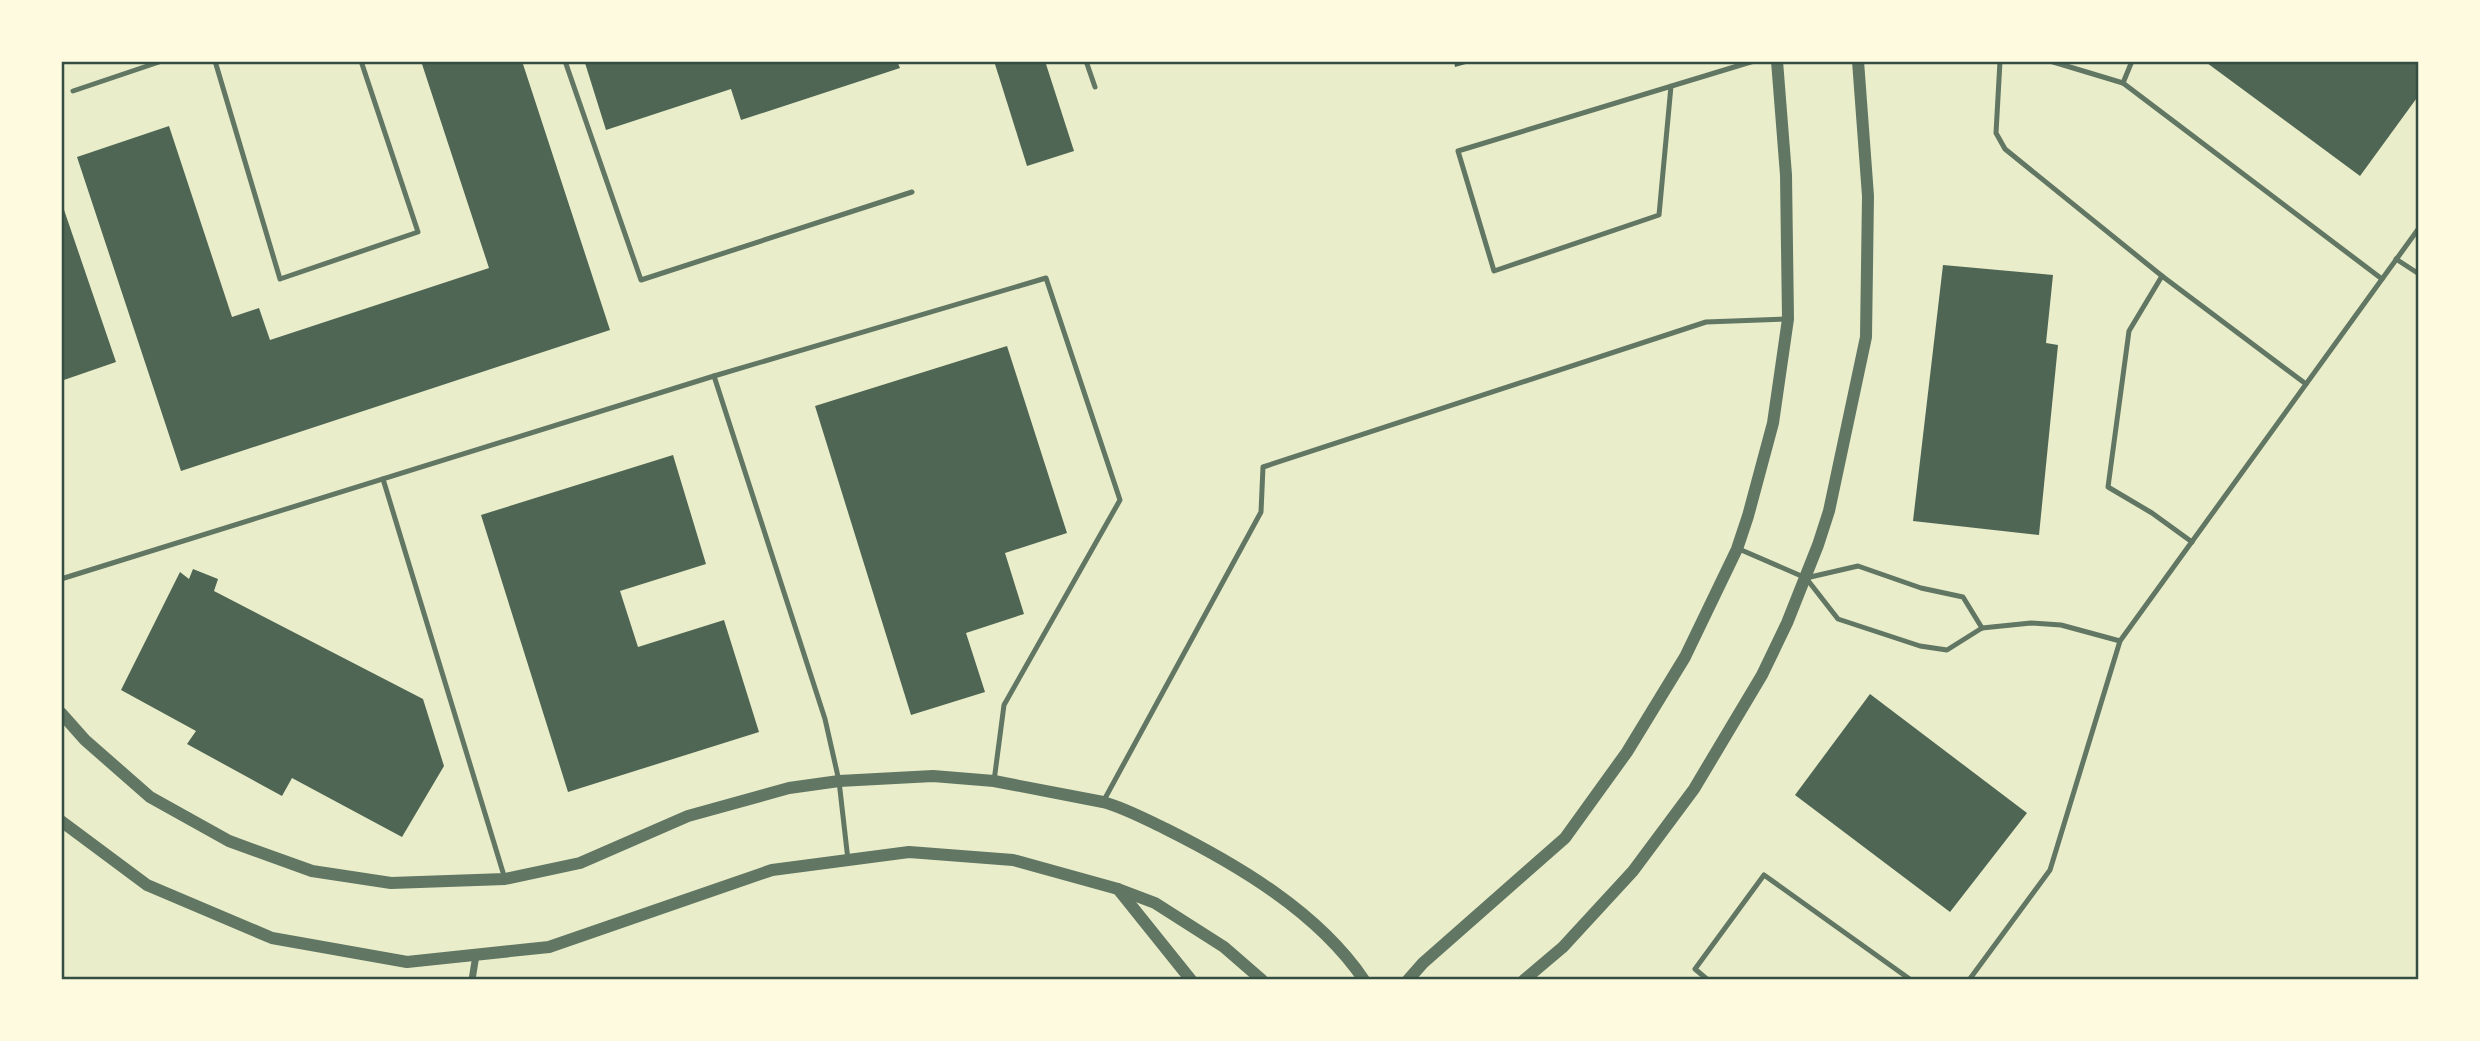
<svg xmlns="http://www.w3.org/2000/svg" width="2480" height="1041" viewBox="0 0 2480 1041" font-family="'PT Sans',sans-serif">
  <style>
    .building { fill: #4f6655 }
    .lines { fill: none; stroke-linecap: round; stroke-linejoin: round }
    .service { stroke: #617663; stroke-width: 5 }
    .minor { stroke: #617663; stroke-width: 7 }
    .tertiary { stroke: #617663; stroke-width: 12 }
    .neatline { fill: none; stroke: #344e41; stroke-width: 2.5 }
  </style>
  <rect width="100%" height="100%" fill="#e9edc9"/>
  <!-- building -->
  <g class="building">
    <polygon points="421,61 522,61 610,330 181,471 77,157 169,126 232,317 259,308 270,340 489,268"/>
    <polygon points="591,61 897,61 900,68 741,120 731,89 606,130 585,63"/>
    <polygon points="994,61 1045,61 1074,151 1027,166"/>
    <polygon points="1454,61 1473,61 1473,62 1455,67"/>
    <polygon points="2209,61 2419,61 2419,95 2360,176 2207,63"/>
    <polygon points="61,201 116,362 61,381"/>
    <polygon points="1943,265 2053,275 2046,343 2058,345 2039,535 1913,521"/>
    <polygon points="1007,346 1067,533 1005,553 1024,614 966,633 985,692 911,715 815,406"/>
    <polygon points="673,455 706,564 620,591 638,647 724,620 759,732 568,792 481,515"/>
    <polygon points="193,569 218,579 214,591 423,699 444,766 402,837 292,778 282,796 187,744 196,731 121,690 180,572 189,579"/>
    <polygon points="1870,694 2027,813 1950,912 1795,795"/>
  </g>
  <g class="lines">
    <!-- service -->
    <g class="service">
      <polyline points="215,61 280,279 418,232 361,61"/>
      <polyline points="565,61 641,280 912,192"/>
      <polyline points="1086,61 1095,87"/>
      <polyline points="2000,61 1996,133 2005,149 2162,276 2306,384"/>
      <polyline points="2050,61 2123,83"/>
      <polyline points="2132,61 2123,83 2382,279"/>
      <polyline points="1671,86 1659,215 1494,271 1458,151 1754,61"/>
      <polyline points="73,91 162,61"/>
      <polyline points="2396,259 2419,274"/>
      <polyline points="2162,276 2129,331 2108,487 2152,513 2192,542"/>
      <polyline points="714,376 825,719 839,781 848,860"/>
      <polyline points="383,479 505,879"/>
      <polyline points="1739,549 1806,578 1838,619 1920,646 1947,650 1982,628 2031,623 2061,625 2120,641"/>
      <polyline points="1806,578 1858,566 1921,588 1963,597 1982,628"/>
      <polyline points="61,579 714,376 1046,278 1120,500 1004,705 994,781"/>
      <polyline points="1103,802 1261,512 1263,467 1706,322 1788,319"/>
      <polyline points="1708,980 1695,969 1764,875 1911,980"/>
      <polyline points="1969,980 2050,870 2120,641 2419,228"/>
    </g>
    <!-- minor -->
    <g class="minor">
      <polyline points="61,978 62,980"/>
      <polyline points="472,980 476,955"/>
    </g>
    <!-- tertiary -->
    <g class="tertiary">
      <path d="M61,713l24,27 65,57 79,44 83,30 79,12 114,-4 75,-16 108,-47 101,-28 50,-7 94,-5 61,5 109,21c22,6 42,17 63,27 72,36 152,83 198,151"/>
      <polyline points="61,821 147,885 272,938 407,962 549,947 772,870 909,852 1013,860 1118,889 1155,903 1224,947 1262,980"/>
      <polyline points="1118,889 1191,980"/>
      <polyline points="1408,980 1423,963 1565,838 1627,752 1685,657 1737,549 1748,516 1773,423 1788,319 1786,175 1777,61"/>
      <polyline points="1524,980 1563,947 1633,871 1694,789 1762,675 1787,623 1818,545 1829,511 1866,337 1868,196 1858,61"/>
    </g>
  </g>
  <!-- border -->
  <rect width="2480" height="1041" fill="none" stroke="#fefae0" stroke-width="126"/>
  <rect x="63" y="63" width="2354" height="915" class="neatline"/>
</svg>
